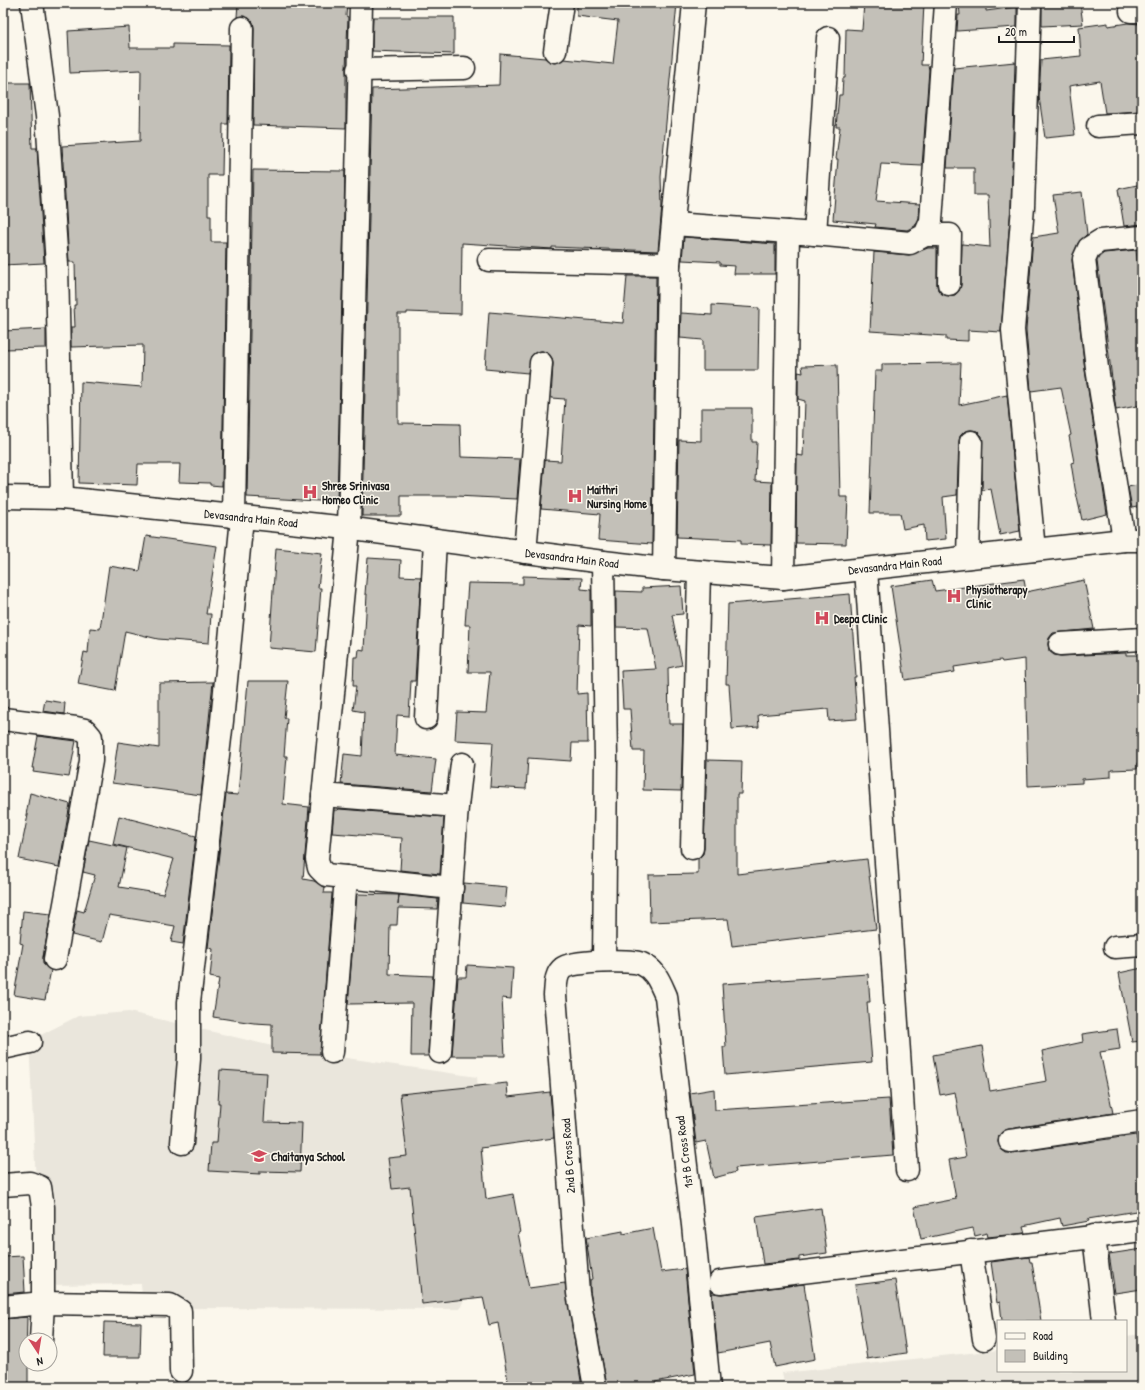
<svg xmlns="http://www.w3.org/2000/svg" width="1145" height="1390" viewBox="0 0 1145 1390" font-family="'Patrick Hand',sans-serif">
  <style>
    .built { fill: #eae6dc }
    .building { fill: #c3c0b8; stroke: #1c1c1c }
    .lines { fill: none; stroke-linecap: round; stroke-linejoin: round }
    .street-casing { stroke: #1c1c1c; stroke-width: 25 }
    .secondary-casing { stroke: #1c1c1c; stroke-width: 25 }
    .street { stroke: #fbf7ec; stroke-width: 22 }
    .secondary { stroke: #fbf7ec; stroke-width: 22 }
    .labels { text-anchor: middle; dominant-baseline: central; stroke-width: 3; stroke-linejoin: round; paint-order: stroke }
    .poi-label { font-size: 12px; font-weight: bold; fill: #1c1c1c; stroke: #fbf7ec; text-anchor: start }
    .street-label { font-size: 12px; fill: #1c1c1c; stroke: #fbf7ec }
  </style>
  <rect width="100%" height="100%" fill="#fbf7ec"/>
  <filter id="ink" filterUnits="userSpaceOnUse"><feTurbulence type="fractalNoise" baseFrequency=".025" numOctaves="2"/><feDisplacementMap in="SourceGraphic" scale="8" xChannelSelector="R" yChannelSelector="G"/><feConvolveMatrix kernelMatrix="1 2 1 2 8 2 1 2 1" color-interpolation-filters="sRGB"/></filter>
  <g filter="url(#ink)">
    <!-- built -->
    <g class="built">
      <polygon points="129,1012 285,1049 477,1077 490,1236 460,1309 143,1308 141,1284 41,1285 29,1041 78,1016"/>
      <polygon points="1142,1334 1142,1387 785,1387 782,1373 998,1350 998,1371 1126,1371 1126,1336"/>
    </g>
    <!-- building -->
    <g class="building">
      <polygon points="238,3 304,6 304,3 347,4 346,16 348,17 346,70 346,128 253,125 254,28 253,22 249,18 243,16 237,17"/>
      <polygon points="577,3 677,3 661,177 662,206 658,251 552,247 552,249 462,243 461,314 407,312 407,314 398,314 398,423 460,424 461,457 520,459 517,499 456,496 401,496 401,516 362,516 372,89 499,85 500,54 545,58 554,63 564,59 613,64 618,21 577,16"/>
      <polygon points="864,3 924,3 921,65 928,65 929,70 922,166 881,164 876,201 920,204 919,218 915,226 907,230 875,227 876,224 833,220 838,159 836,159 840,127 836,127 839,95 842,95 843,78 845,78 846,29 862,30"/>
      <polygon points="986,3 986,11 1017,7 1017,27 957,31 958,15 960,15 959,4"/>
      <polygon points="1042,3 1080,3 1083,24 1042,26"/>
      <polygon points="373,17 454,17 454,54 372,51"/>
      <polygon points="1108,23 1108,26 1128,23 1139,24 1142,39 1142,111 1105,113 1100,81 1069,86 1075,135 1045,138 1039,97 1041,60 1081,56 1079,27"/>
      <polygon points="129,27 130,48 173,48 173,44 229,45 228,124 223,124 222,175 208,175 208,215 211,215 211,242 226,242 222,486 210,485 210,483 179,482 180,464 138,464 137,485 79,483 81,382 142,387 143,345 71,347 71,327 75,327 74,305 76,305 75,262 69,262 62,146 140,141 141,70 70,73 68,31"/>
      <polygon points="1015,62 1011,206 1001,332 968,330 968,341 946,340 946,336 870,331 874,252 909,255 928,248 937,248 937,284 938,290 942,294 949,296 955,295 959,291 961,285 962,244 990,247 988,195 974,195 974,168 947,168 954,68"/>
      <polygon points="3,83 30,83 32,148 37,148 44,263 3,265"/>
      <polygon points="253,170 345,171 337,502 247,497"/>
      <polygon points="1142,184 1142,224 1124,226 1118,189"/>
      <polygon points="1082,192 1087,234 1078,243 1072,260 1085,370 1107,514 1082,520 1075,488 1071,463 1074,462 1069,436 1071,435 1061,387 1031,391 1026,330 1033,237 1059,233 1053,195"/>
      <polygon points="684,237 775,244 775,274 734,274 735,266 720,265 720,262 682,260"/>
      <polygon points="1136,250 1142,301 1142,405 1116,410 1097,261 1099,257 1104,253"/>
      <polygon points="627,276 656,276 652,544 598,540 600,514 541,509 545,460 561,461 565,399 551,398 553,364 552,358 548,353 542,351 536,352 531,356 528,373 485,369 489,312 623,323"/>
      <polygon points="712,305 759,308 758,370 703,370 703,340 680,338 681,313 712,315"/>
      <polygon points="46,329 46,348 3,349 3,331"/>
      <polygon points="961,363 959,405 1007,395 1020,531 1000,535 991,489 982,490 982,436 977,431 971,430 965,431 960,436 959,441 957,495 943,497 946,539 925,541 924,525 903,529 900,513 870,513 875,371 882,371 882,364"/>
      <polygon points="837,365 840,497 848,497 846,544 796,543 797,455 803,456 805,401 798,399 798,372 803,373 802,366"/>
      <polygon points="701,408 752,408 752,442 757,442 755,481 772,482 771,545 741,544 741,540 677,537 679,440 701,441"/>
      <polygon points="1142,484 1142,506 1132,508 1128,487"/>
      <polygon points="146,536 217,546 206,614 211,614 209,643 158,639 125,631 115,691 78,684 84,652 88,653 90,628 100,629 109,566 140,571"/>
      <polygon points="276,548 322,553 318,588 321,588 316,652 269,648"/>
      <polygon points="368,558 401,560 400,576 421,577 415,681 411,681 409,716 397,715 395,755 436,759 432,791 341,784 344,754 362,756 364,712 353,710 356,686 353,686 354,657 358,657 359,649 364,650 367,594 365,594"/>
      <polygon points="523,576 582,578 581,589 591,590 591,626 579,625 577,694 587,693 588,743 572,743 571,761 528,758 526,789 490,787 493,742 455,740 457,712 486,713 490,672 468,672 470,625 465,625 468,583 523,584"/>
      <polygon points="1024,579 1026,592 1084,580 1094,629 1053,633 1049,638 1048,644 1049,651 1054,655 1061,656 1126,653 1126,655 1142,655 1142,763 1137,763 1137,769 1111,770 1111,777 1082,779 1082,783 1028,786 1025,659 1002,662 1001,660 954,667 955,672 905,680 891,586 932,580 935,591"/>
      <polygon points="681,586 683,614 672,615 682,665 668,668 669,724 683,724 681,791 643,790 644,751 633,751 630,709 623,709 621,671 656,669 648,628 616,627 616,591 642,592 642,588"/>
      <polygon points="850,594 856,677 854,677 857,719 829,721 828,709 758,715 759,727 732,729 729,684 726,684 728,604"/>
      <polygon points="248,681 288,681 284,718 287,718 284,756 287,756 283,804 309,807 303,879 314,881 325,887 324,893 332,893 320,1054 272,1053 272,1024 254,1023 213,1017 219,979 210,977 213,949 208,948 226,794 238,795"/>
      <polygon points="213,682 201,795 112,783 118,742 159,748 159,683"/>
      <polygon points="45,700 65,703 64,714 43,711"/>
      <polygon points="38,736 76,741 69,777 33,772 34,768 32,768"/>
      <polygon points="707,760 742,761 741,794 737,794 737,874 867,859 876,929 732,946 728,919 650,922 649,875 698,874 698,859 703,854 704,848"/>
      <polygon points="30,793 70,804 59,867 19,859 28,815 26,815"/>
      <polygon points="339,809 444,817 440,874 400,870 402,838 332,833 334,810 338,810"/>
      <polygon points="119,816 196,836 183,944 171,942 175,926 109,915 102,942 72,935 77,910 84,912 95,875 83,872 89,840 127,848 119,887 163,894 174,859 113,844"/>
      <polygon points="464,883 507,887 505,907 463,903"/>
      <polygon points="357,894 399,895 398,905 399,895 438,899 437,909 398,908 397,925 390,925 389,974 433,976 428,1056 411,1056 412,1003 348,1004"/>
      <polygon points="23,911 51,914 43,957 43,964 51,970 45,1000 14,995 23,944 20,943"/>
      <polygon points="467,965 513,968 511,999 502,998 505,1056 452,1056 458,977 466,977"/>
      <polygon points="1142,968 1142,1041 1132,1042 1119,973"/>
      <polygon points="868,974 870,1002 867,1002 872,1062 725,1075 723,1047 726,1047 722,984"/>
      <polygon points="1117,1029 1120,1049 1100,1052 1113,1113 1008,1129 1002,1132 999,1136 998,1142 1001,1149 1006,1153 1012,1153 1136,1135 1137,1140 1142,1139 1142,1210 1088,1219 1089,1221 1062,1226 1060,1218 1023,1226 1025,1233 988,1237 987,1233 975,1236 973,1228 921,1239 914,1207 956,1199 949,1160 966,1157 955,1092 940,1095 933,1055 982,1046 990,1091 1047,1081 1042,1051 1083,1042 1082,1034"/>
      <polygon points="220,1070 267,1073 264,1122 302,1123 300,1172 260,1171 260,1174 209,1171 211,1143 217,1143 220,1103 218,1103"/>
      <polygon points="507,1083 508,1097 550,1092 554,1138 481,1148 486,1199 513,1194 520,1233 518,1233 529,1288 565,1283 582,1387 509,1387 498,1323 489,1325 483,1297 422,1304 410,1187 392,1189 388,1158 407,1156 400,1094"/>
      <polygon points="714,1089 715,1110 889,1099 893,1155 735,1168 736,1172 714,1178 706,1141 696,1143 690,1093"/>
      <polygon points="821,1208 827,1253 799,1257 799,1260 763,1264 756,1217"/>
      <polygon points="653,1228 661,1272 685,1269 695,1374 655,1382 656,1387 607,1387 590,1291 590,1280 592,1279 586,1238 623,1231 623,1234"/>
      <polygon points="1142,1249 1142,1289 1115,1293 1109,1254"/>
      <polygon points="23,1256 25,1292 3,1294 3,1257"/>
      <polygon points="1029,1257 1030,1262 1032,1262 1041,1321 1002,1321 1000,1302 997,1303 991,1262"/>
      <polygon points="895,1280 906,1353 867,1359 855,1285"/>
      <polygon points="804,1284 815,1359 775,1367 770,1343 718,1353 712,1293 722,1294"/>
      <polygon points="27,1317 26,1364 28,1366 28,1387 3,1387 3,1319"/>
      <polygon points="104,1322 141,1323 140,1357 103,1357"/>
    </g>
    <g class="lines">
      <!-- street casing -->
      <g class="street-casing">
        <g id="street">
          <polyline points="32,3 47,116 57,265 62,498"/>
          <polyline points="361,3 349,528 317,859 319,868 326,875 452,888"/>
          <polyline points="1030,3 1023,207 1013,330 1034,550"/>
          <polyline points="1131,11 1142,11"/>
          <polyline points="555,51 562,3"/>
          <polyline points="358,70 464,68"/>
          <polyline points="1098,126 1142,123"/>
          <polyline points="673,224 788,232"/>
          <polyline points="815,234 910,243 925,235 931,221 946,3"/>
          <polyline points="925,235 950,235 949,284"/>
          <polyline points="489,260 669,264"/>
          <polyline points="234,517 242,28"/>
          <polyline points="1124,540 1097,368 1084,259 1089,248 1100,241 1142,237"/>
          <polyline points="525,552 541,363"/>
          <polyline points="968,557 971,442"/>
          <polyline points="603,562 606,758 604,961"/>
          <polyline points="664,569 669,264 694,3"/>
          <polyline points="866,569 907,1170"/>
          <polyline points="783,578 788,232 815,234 828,38"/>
          <polyline points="1060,644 1142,639"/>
          <polyline points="426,718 435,540"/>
          <polyline points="3,719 76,728 85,730 91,737 91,761 55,959"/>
          <polyline points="323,795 457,806"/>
          <polyline points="692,848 699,572"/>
          <polyline points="1115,947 1142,945"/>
          <polyline points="3,1048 30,1042"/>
          <polyline points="332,1052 346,877"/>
          <polyline points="440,1052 457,806 462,764"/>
          <polyline points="1010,1141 1142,1121"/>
          <polyline points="182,1143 189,1059 189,1002 222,721 242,518"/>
          <polyline points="3,1185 30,1183 40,1187 43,1207 43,1303 3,1307"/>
          <polyline points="1094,1236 1104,1321"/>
          <polyline points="971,1251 984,1339"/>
          <polyline points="720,1282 1142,1231"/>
          <polyline points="41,1340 43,1303 170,1305 180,1311 181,1371"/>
          <path d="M595,1387l-17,-94 -23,-298c1,-9 0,-21 8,-27 8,-7 69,-9 79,-4 14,6 18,19 24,32l27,229 16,162"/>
        </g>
      </g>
      <!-- secondary casing -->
      <g class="secondary-casing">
        <polyline id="secondary" points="3,497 62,498 338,527 603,562 664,569 783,578 1124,540 1142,540"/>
      </g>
      <!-- street -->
      <use href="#street" class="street"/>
      <!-- secondary -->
      <use href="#secondary" class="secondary"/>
    </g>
  </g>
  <!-- icons -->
  <defs>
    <g id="hospital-bare" transform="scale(1.2)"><path d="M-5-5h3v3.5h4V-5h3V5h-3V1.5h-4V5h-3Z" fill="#d1495b" stroke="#fbf7ec" stroke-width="2.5" paint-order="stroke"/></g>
    <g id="school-bare" transform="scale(1.2)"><path d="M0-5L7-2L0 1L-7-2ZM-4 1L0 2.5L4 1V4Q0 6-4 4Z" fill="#d1495b" stroke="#fbf7ec" stroke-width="2.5" paint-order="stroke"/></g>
  </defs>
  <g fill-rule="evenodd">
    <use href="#hospital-bare" x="310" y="492"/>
    <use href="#hospital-bare" x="575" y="496"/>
    <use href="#hospital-bare" x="954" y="596"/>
    <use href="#hospital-bare" x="822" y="618"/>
    <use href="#school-bare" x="259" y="1156"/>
  </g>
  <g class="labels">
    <!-- poi labels -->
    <g class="poi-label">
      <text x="322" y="485">Shree Srinivasa<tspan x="322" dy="14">Homeo Clinic</tspan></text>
      <text x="587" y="489">Maithri<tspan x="587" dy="14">Nursing Home</tspan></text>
      <text x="966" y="589">Physiotherapy<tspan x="966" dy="14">Clinic</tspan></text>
      <text x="834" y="618">Deepa Clinic</text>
      <text x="271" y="1156">Chaitanya School</text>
    </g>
    <!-- street labels -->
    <g class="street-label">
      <text transform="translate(251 518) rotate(6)">Devasandra Main Road</text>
      <text transform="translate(572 558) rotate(7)">Devasandra Main Road</text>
      <text transform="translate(895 565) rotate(-6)">Devasandra Main Road</text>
      <text transform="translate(684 1152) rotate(-97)">1st B Cross Road</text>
      <text transform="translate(568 1156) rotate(-94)">2nd B Cross Road</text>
    </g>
  </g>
  <!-- margin -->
  <rect width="1145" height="1390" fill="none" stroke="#fbf7ec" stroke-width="16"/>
  <rect x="8" y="8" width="1129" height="1374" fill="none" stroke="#1c1c1c" stroke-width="1.5" filter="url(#ink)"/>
  <!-- legend -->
  <rect x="997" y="1320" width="130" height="52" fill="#fbf7ec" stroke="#a29f99"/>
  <rect x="1005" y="1333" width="20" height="6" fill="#fbf7ec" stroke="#a29f99"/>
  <text x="1033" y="1340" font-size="12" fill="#1c1c1c">Road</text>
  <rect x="1005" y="1350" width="20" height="12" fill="#c3c0b8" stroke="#a29f99"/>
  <text x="1033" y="1360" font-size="12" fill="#1c1c1c">Building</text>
  <!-- north arrow -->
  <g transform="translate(38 1352) rotate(168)"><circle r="19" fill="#fbf7ec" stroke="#a29f99"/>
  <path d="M0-3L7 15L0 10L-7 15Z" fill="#d1495b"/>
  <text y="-6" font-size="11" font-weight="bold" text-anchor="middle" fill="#1c1c1c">N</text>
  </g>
  <!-- scale -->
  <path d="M999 36v6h75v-6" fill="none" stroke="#1c1c1c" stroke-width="2"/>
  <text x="1005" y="36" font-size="12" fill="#1c1c1c" stroke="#fbf7ec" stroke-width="3" paint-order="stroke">20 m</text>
</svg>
